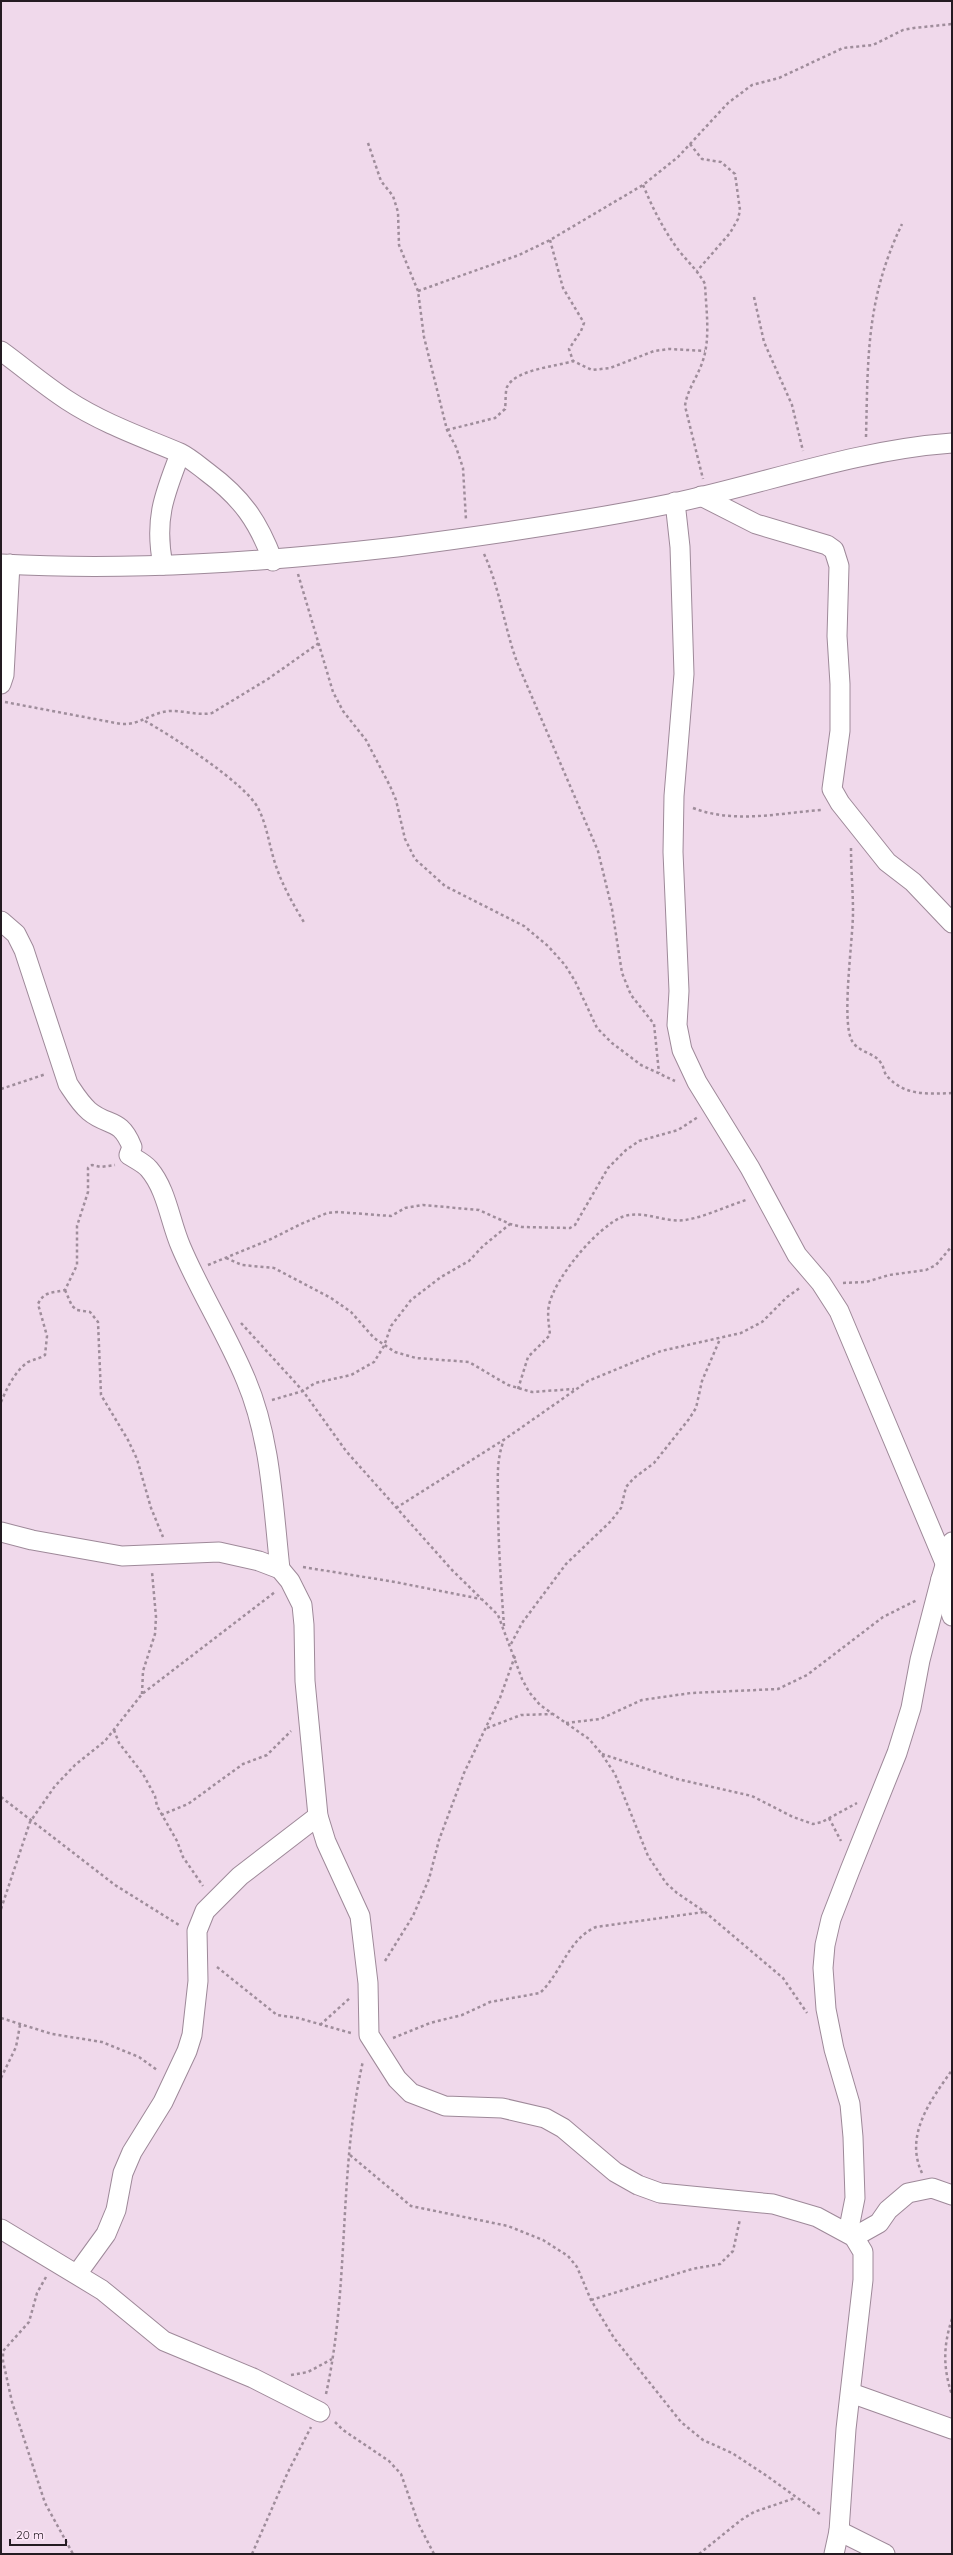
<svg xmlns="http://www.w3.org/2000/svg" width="953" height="2555" viewBox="0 0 953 2555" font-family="Quicksand,sans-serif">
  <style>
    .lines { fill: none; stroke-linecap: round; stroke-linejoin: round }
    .street-casing { stroke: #9e8999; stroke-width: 21 }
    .path { stroke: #9f8d9b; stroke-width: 2.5; stroke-dasharray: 3 3; stroke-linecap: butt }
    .street { stroke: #fff; stroke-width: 19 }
  </style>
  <rect width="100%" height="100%" fill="#f0d9eb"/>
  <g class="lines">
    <!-- street casing -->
    <g class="street-casing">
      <g id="street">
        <path d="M1,351c22,16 43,34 66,49 35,23 75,37 113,53 10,5 19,13 27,19 35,26 51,49 66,89"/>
        <polyline points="701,496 756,524 827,545 834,550 839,566 837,636 840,684 840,731 832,789 840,803 887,862 913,882 952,923"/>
        <polyline points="675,502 680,547 684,674 674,796 673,852 679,991 677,1025 682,1050 697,1082 750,1168 797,1255 821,1283 839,1311 945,1563"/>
        <path d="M1,564c132,7 264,-2 396,-17 92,-12 185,-25 277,-44 93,-20 182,-53 278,-60"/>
        <path d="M163,565c-9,-45 1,-70 17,-111"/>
        <polyline points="1,684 4,675 10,564"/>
        <path d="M1,921l15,13 8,16 44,134c6,9 12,19 21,27 19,16 31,6 43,36l-3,8c6,4 15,8 20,14 18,21 21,53 32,78 19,45 46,87 65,133 25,59 27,126 34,189"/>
        <polyline points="1,1532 32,1540 122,1556 219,1552 259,1561 280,1569 290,1581 302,1605 304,1625 305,1681 318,1816 326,1842 360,1916 368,1983 369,2035 397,2079 411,2093 445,2106 502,2108 545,2118 563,2128 615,2172 638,2185 660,2193 773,2204 817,2217 854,2237 863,2252 863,2280 846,2429 839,2531 834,2554"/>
        <polyline points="952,1542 941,1579 952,1616"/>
        <polyline points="1,2229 102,2290 164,2341 253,2378 320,2412"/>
        <polyline points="848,2233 855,2198 853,2137 850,2104 834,2049 826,2009 823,1968 825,1945 831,1919 850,1870 897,1753 911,1708 920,1660 941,1579"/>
        <polyline points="854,2237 879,2223 888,2210 908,2193 932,2188 952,2195"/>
        <polyline points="77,2274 106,2234 116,2210 123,2173 132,2152 163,2102 187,2051 192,2035 198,1981 197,1931 205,1911 240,1876 318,1816"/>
        <polyline points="851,2393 952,2429"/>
        <polyline points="839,2531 885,2554"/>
      </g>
    </g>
    <!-- path -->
    <g class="path">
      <polyline points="368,143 381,181 393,196 398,212 399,245 418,291 424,337 447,430 456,447 463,468 466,520"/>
      <polyline points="690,144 702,159 721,162 735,174 740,210 738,219 730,233 697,271"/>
      <path d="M643,185c10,24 21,46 37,67 9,11 18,19 25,32 1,25 6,56 -3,79 -5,15 -15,27 -17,43l18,73"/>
      <polyline points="550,240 563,288 584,323 581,331 569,349 573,361 592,370 610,368 654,351 669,349 705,351"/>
      <polyline points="418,291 519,255 550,240 643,185 678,157 728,103 752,85 779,78 843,48 873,45 903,30 914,28 952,24"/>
      <polyline points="754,297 764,342 792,405 803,451"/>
      <path d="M447,430l48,-12 10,-9c1,-7 0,-16 2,-22 9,-18 48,-20 66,-26"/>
      <path d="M866,437c2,-80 0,-138 36,-213"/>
      <path d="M484,554c16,34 20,73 33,108l81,189 14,58 10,64 9,22 23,29 5,49"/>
      <polyline points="298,574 333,692 343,711 366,740 390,786 396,800 405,839 415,859 445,886 524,926 548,946 565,965 575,981 597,1028 612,1043 641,1065 675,1081"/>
      <path d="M5,702l116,22c20,1 29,-11 48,-13 14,-1 28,5 43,2l56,-34 51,-36"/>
      <path d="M145,721c27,15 100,62 113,87 9,17 11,37 17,55 7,22 18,41 30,61"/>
      <path d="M693,808c42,16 85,5 129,2"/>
      <path d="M851,848c0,21 2,43 2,64 0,28 -12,109 -1,129 7,12 22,11 29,22 3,4 3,10 6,13 17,20 41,18 65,17"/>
      <polyline points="1,1089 46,1074"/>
      <polyline points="226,1258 242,1265 274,1268 331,1298 351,1312 374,1338 395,1352 416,1358 469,1362 508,1385 532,1392 574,1389"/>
      <polyline points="208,1265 269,1240 301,1224 327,1213 338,1212 391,1216 405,1208 423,1205 479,1210 510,1224 522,1227 570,1228 575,1225 608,1168 626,1150 639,1141 678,1130 698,1117"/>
      <polyline points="843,1283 866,1282 889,1275 926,1270 936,1265 952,1246"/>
      <polyline points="65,1290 72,1306 77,1310 90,1312 98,1322 101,1395 128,1440 137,1459 151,1508 163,1537"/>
      <polyline points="241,1323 303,1391 346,1451 452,1570 498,1615 522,1679 529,1692 540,1705 589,1739 601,1753 615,1774 648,1856 666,1883 677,1893 705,1912 783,1978 807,2013"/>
      <path d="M518,1389l10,-32 22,-22c-1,-10 -3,-20 -1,-30 6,-27 47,-77 73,-88 20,-8 42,6 63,3 20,-3 42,-14 61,-20"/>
      <polyline points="272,1400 303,1391 315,1383 351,1375 374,1362 384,1346 391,1326 411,1300 441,1277 469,1261 483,1246 510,1224"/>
      <path d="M1,1402c6,-14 14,-31 27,-40 6,-3 11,-3 17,-7l2,-19 -9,-32c6,-13 15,-11 27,-14l12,-25v-39l11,-34v-24l4,-3 9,2 14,-2"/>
      <polyline points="396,1508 505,1439 588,1381 661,1351 741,1333 762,1322 787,1297 801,1287"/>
      <polyline points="303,1567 395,1582 481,1599"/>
      <path d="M504,1626c-3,-42 -6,-84 -6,-126 0,-21 -2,-40 6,-60"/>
      <polyline points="511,1644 522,1623 566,1564 611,1521 621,1508 626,1487 634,1478 654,1463 689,1419 696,1408 702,1381 720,1339"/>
      <polyline points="142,1694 143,1671 155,1634 156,1617 152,1572"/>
      <polyline points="566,1723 600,1719 642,1700 691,1693 778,1689 807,1675 883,1617 917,1600"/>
      <polyline points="487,1728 521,1715 552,1714"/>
      <polyline points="114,1730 119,1743 143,1774 155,1796 157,1806 177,1841 183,1857 203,1886"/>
      <polyline points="602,1754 677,1779 752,1796 793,1817 813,1824 822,1822 857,1803"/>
      <polyline points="1,1797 115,1885 179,1925"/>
      <polyline points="161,1815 188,1804 243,1764 267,1755 291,1731"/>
      <polyline points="829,1818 841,1841"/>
      <polyline points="1,1909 30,1822 55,1786 75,1765 105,1741 142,1694 275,1592"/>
      <polyline points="385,1961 413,1916 429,1879 439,1840 464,1773 500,1698 515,1656"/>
      <polyline points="217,1967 277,2015 298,2018 351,2033"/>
      <polyline points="1,2018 52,2034 102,2042 139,2057 157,2070"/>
      <polyline points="320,2025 350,1998"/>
      <path d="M393,2038l37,-15 32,-8 28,-13 50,-9c22,-21 28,-54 56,-66l108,-15"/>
      <polyline points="1,2078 16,2047 20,2025"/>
      <polyline points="350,2155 411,2206 508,2226 543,2240 568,2256 577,2267 591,2300 614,2338 681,2422 703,2440 732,2453 767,2476 821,2515"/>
      <path d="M922,2173c-18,-38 9,-73 30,-103"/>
      <polyline points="46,2277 37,2293 29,2322 3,2351 3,2361 12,2402 45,2503 73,2554"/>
      <polyline points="591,2300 692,2269 720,2264 733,2251 740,2219"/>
      <path d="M952,2319c-9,27 -9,49 0,76"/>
      <polyline points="291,2375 308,2372 332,2359"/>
      <path d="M326,2394c24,-109 12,-224 37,-333"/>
      <polyline points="335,2422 343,2430 389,2461 401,2474 419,2525 434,2554"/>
      <polyline points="252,2554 288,2472 311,2427"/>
      <polyline points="699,2554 741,2520 754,2512 795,2498"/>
    </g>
    <!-- street -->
    <use href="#street" class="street"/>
  </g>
  <!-- border -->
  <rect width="953" height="2555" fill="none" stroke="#241b22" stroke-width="4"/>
  <!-- scale -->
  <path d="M10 2539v6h56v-6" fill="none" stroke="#241b22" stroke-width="2"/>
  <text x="16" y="2539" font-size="12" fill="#241b22" stroke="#fde6f8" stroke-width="3" paint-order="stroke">20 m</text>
</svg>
